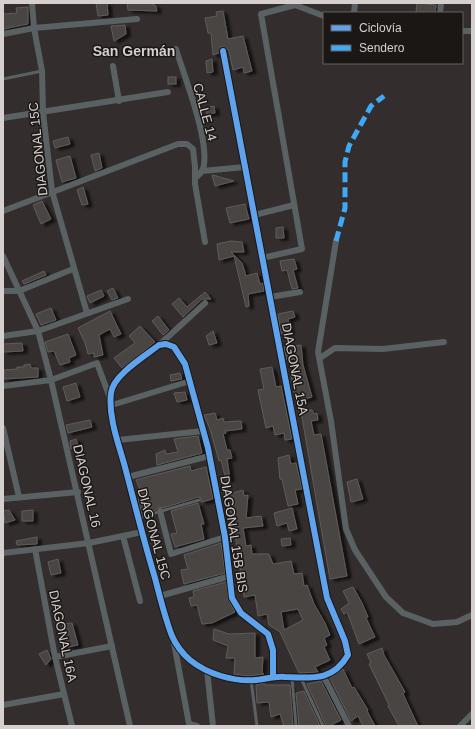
<svg xmlns="http://www.w3.org/2000/svg" width="475" height="729" viewBox="0 0 475 729" font-family="Helvetica,sans-serif">
  <style>
    .building { fill: #484443; stroke: #605c5b; fill-rule: evenodd; filter: url(#shadow) }
    .lines { fill: none; stroke-linecap: round; stroke-linejoin: round }
    .lane { stroke: #596163; stroke-width: 3 }
    .street { stroke: #596163; stroke-width: 6 }
    .quiet { stroke: #3fa9f5; stroke-width: 5; stroke-dasharray: 10 5; stroke-linecap: butt }
    .cycleway-casing { stroke: #1a1715; stroke-width: 8 }
    .cycleway { stroke: #60a3ed; stroke-width: 6 }
    .labels { text-anchor: middle; dominant-baseline: central; stroke-width: 3; stroke-linejoin: round; paint-order: stroke }
    .street-label { font-size: 13px; fill: #d5d0ce; stroke: #1a1715 }
    .neighbourhood-label { font-size: 14px; font-weight: bold; fill: #d5d0ce; stroke: #1a1715 }
  </style>
  <defs>
    <filter id="shadow"><feDropShadow dx="4.5" dy="2.5" stdDeviation="1" flood-color="#0009"/></filter>
  </defs>
  <rect width="100%" height="100%" fill="#332e2d"/>
  <!-- building -->
  <g class="building">
    <polygon points="96,3 107,3 108,15 98,16"/>
    <polygon points="127,3 150,3 156,6 157,11 128,10"/>
    <polygon points="417,3 436,5 435,13 416,13"/>
    <polygon points="28,7 28,24 3,29 3,14 17,13 16,8"/>
    <polygon points="223,11 228,39 243,36 252,71 244,73 243,67 233,70 229,51 225,47 220,47 219,53 213,55 211,33 208,33 205,18 217,16 216,12"/>
    <polygon points="125,25 126,34 114,41 111,26"/>
    <polygon points="212,59 213,72 207,73 206,61"/>
    <rect x="168" y="77" width="8" height="7"/>
    <polygon points="214,106 215,113 207,114 205,108"/>
    <polygon points="68,137 70,144 55,148 53,141"/>
    <polygon points="99,153 102,168 95,171 91,155"/>
    <polygon points="70,156 76,178 62,182 56,160"/>
    <polygon points="212,175 213,175 234,181 215,186"/>
    <polygon points="83,187 88,204 82,205 77,190"/>
    <polygon points="42,201 51,219 41,224 33,205"/>
    <polygon points="245,204 249,219 230,223 226,208"/>
    <polygon points="283,227 284,238 276,238 276,228"/>
    <polygon points="231,241 242,242 244,252 231,252 242,263 246,276 257,273 260,284 263,283 264,291 248,294 249,306 246,307 234,256 219,260 217,244"/>
    <polygon points="294,259 297,269 293,270 298,288 292,289 287,270 282,271 280,261"/>
    <polygon points="44,271 46,275 24,284 22,281"/>
    <polygon points="113,288 118,298 112,300 107,291"/>
    <polygon points="101,290 104,296 90,303 87,296"/>
    <polygon points="205,292 211,299 202,299 183,317 172,304 179,298 187,307"/>
    <polygon points="51,308 56,320 41,325 36,314"/>
    <polygon points="110,311 121,334 114,337 110,329 99,335 103,355 94,357 94,353 88,354 85,343 78,328"/>
    <polygon points="293,311 295,317 288,319 290,332 281,334 278,314"/>
    <polygon points="158,316 169,330 163,335 152,321"/>
    <polygon points="140,326 155,342 122,368 114,358 135,343 129,336"/>
    <polygon points="213,331 217,343 209,345 206,336"/>
    <polygon points="68,334 76,355 69,358 70,362 60,365 54,351 48,352 45,342"/>
    <polygon points="22,343 23,351 3,352 3,344"/>
    <polygon points="301,345 303,365 312,397 296,402 291,376 298,375 295,359 287,360 284,347"/>
    <polygon points="30,364 31,368 38,368 38,377 4,379 4,370 17,369 17,367 24,367 24,365"/>
    <polygon points="272,367 276,387 281,386 292,439 285,440 284,433 275,435 273,426 266,428 258,390 264,389 260,369"/>
    <polygon points="180,373 182,379 171,381 170,375"/>
    <polygon points="76,383 80,397 67,401 63,387"/>
    <polygon points="185,392 187,400 177,402 174,393"/>
    <polygon points="300,406 308,410 312,410 314,414 317,413 318,420 311,421 314,435 321,434 347,576 330,579"/>
    <polygon points="215,413 217,420 223,418 224,422 241,421 242,429 225,431 226,433 223,434 227,450 230,450 232,458 227,459 230,479 226,480 221,460 219,461 210,429 204,415"/>
    <polygon points="90,420 92,427 68,433 66,425"/>
    <polygon points="198,436 202,453 157,465 156,454 165,450 166,454 178,452 174,439"/>
    <polygon points="76,439 78,447 71,449 70,441"/>
    <polygon points="289,455 291,464 296,463 302,489 295,490 298,504 288,506 282,479 280,479 278,458"/>
    <polygon points="190,466 191,471 206,467 213,499 201,502 201,498 198,497 163,508 159,507 156,510 142,514 138,500 144,499 136,480"/>
    <polygon points="357,479 363,499 351,502 347,482"/>
    <path d="M243,490l1,6 4,-1 -2,23 15,-2 2,10 -20,2 3,18 5,-1 1,9h17l4,10 18,-3 3,13 8,-1 2,13 3,-1 7,19 11,19 5,12 -6,3 3,7 -3,2 6,13 -15,7 3,5 -19,1 -19,-41 -11,-7 -2,-11 -9,2 -3,-21 -11,2 -11,-78 -8,-24zM298,609l5,11 -19,10 -3,-18z"/>
    <polygon points="198,503 204,524 201,524 204,539 175,547 171,534 177,533 171,511"/>
    <polygon points="292,508 297,529 289,531 287,523 277,526 274,513"/>
    <polygon points="9,510 15,520 5,523 3,511"/>
    <polygon points="33,510 33,521 22,521 22,511"/>
    <polygon points="37,537 37,544 17,545 16,541"/>
    <polygon points="290,538 291,545 282,546 281,539"/>
    <polygon points="221,543 225,573 184,584 181,570 188,569 184,555"/>
    <polygon points="58,559 61,573 51,575 48,562"/>
    <polygon points="226,582 228,599 235,612 212,623 202,624 197,605 191,606 189,598 194,597 193,591"/>
    <polygon points="353,587 362,603 368,617 366,618 375,637 359,644 347,612 344,614 341,609 349,603 343,591"/>
    <polygon points="72,623 78,645 68,647 62,624"/>
    <polygon points="214,629 229,634 255,633 255,658 263,657 262,673 264,674 248,676 234,674 235,660 234,658 226,658 228,646 213,640"/>
    <polygon points="382,648 384,655 405,692 403,694 418,726 399,726 388,706 389,705 369,664 371,663 367,654"/>
    <polygon points="47,650 51,659 46,665 39,654"/>
    <polygon points="343,669 352,688 354,687 368,710 367,711 375,726 363,726 358,716 351,721 330,678"/>
    <polygon points="321,681 341,720 329,726 326,726 307,684"/>
    <polygon points="264,683 264,685 290,685 293,726 284,726 280,714 271,717 269,702 257,703 256,685"/>
    <polygon points="304,691 320,726 299,726 296,693"/>
  </g>
  <g class="lines">
    <!-- lane -->
    <g class="lane">
      <polyline points="3,79 42,71"/>
      <polyline points="138,518 199,500"/>
      <polyline points="292,678 296,726"/>
      <polyline points="301,678 323,726"/>
      <polyline points="251,680 257,726"/>
    </g>
    <!-- street -->
    <g class="street">
      <polyline points="32,3 34,28 42,71 43,112 52,191 87,313"/>
      <polyline points="294,3 295,5 324,16"/>
      <polyline points="354,13 355,3"/>
      <polyline points="440,13 441,3"/>
      <polyline points="462,31 472,31"/>
      <polyline points="3,34 34,28 137,19"/>
      <path d="M176,49c8,27 35,94 27,120 -2,4 -5,7 -8,9"/>
      <path d="M223,51l104,547 18,43 3,14c-15,26 -35,23 -63,22 -10,-1 -19,2 -29,3 -22,2 -49,-6 -66,-20 -7,-6 -14,-15 -18,-24 -7,-18 -12,-38 -17,-58 -11,-36 -20,-73 -30,-111 -6,-22 -17,-50 -14,-74 2,-18 34,-37 48,-48l7,-1 8,3 11,17 23,84 17,89 7,61 9,15 27,21 5,16v26"/>
      <polyline points="113,66 119,101"/>
      <polyline points="3,118 168,92"/>
      <polyline points="202,171 245,167"/>
      <polyline points="3,211 178,144 187,144 193,149 195,167 195,184 205,242"/>
      <polyline points="254,215 294,205"/>
      <polyline points="336,241 318,352 331,421 346,529 355,550 386,597 403,613 433,624 457,622 472,615"/>
      <polyline points="3,256 38,331 51,380 130,726"/>
      <polyline points="262,258 302,249 261,14 295,5"/>
      <polyline points="3,291 19,291 73,269"/>
      <polyline points="270,297 300,292"/>
      <polyline points="3,336 38,331 128,299"/>
      <polyline points="159,345 205,303"/>
      <polyline points="320,358 335,348 383,349 444,342"/>
      <polyline points="3,386 51,380 97,363 110,398"/>
      <polyline points="112,405 190,381"/>
      <polyline points="3,428 19,497"/>
      <polyline points="118,440 203,431"/>
      <polyline points="128,477 209,456"/>
      <polyline points="3,499 78,492"/>
      <polyline points="160,511 171,554 225,537"/>
      <polyline points="123,536 140,601"/>
      <polyline points="35,549 55,657 72,726"/>
      <polyline points="3,553 89,543 142,532"/>
      <polyline points="160,596 230,576"/>
      <polyline points="174,643 189,724 197,726"/>
      <polyline points="55,657 112,646"/>
      <polyline points="207,670 213,726"/>
      <polyline points="324,677 349,726"/>
      <polyline points="3,705 64,694"/>
      <polyline points="460,726 472,714"/>
    </g>
    <!-- quiet -->
    <polyline class="quiet" points="336,241 345,208 345,162 349,146 371,106 384,96"/>
    <!-- cycleway casing -->
    <g class="cycleway-casing">
      <path id="cycleway" d="M223,51l104,547 18,43 3,14c-15,26 -35,23 -63,22 -10,-1 -19,2 -29,3 -22,2 -49,-6 -66,-20 -7,-6 -14,-15 -18,-24 -7,-18 -12,-38 -17,-58 -11,-36 -20,-73 -30,-111 -6,-22 -17,-50 -14,-74 2,-18 34,-37 48,-48l7,-1 8,3 11,17 23,84 17,89 7,61 9,15 27,21 5,16v26"/>
    </g>
    <!-- cycleway -->
    <use href="#cycleway" class="cycleway"/>
  </g>
  <g class="labels">
    <!-- street labels -->
    <g class="street-label">
      <text transform="translate(205 112) rotate(75)">CALLE 14</text>
      <text transform="translate(38 149) rotate(-96)">DIAGONAL 15C</text>
      <text transform="translate(295 369) rotate(79)">DIAGONAL 15A</text>
      <text transform="translate(87 486) rotate(77)">DIAGONAL 16</text>
      <text transform="translate(154 534) rotate(75)">DIAGONAL 15C</text>
      <text transform="translate(234 534) rotate(81)">DIAGONAL 15B BIS</text>
      <text transform="translate(63 636) rotate(78)">DIAGONAL 16A</text>
    </g>
    <!-- neighbourhood labels -->
    <g class="neighbourhood-label">
      <text x="134" y="51">San Germán</text>
    </g>
  </g>
  <!-- border -->
  <rect width="475" height="729" fill="none" stroke="#d5d0ce" stroke-width="8"/>
  <!-- legend -->
  <rect x="323" y="12" width="140" height="52" fill="#1a1715" stroke="#65615f"/>
  <rect x="331" y="25" width="20" height="6" fill="#60a3ed" stroke="#65615f"/>
  <text x="359" y="32" font-size="12" fill="#d5d0ce">Ciclovía</text>
  <rect x="331" y="45" width="20" height="6" fill="#3fa9f5" stroke="#65615f"/>
  <text x="359" y="52" font-size="12" fill="#d5d0ce">Sendero</text>
</svg>
